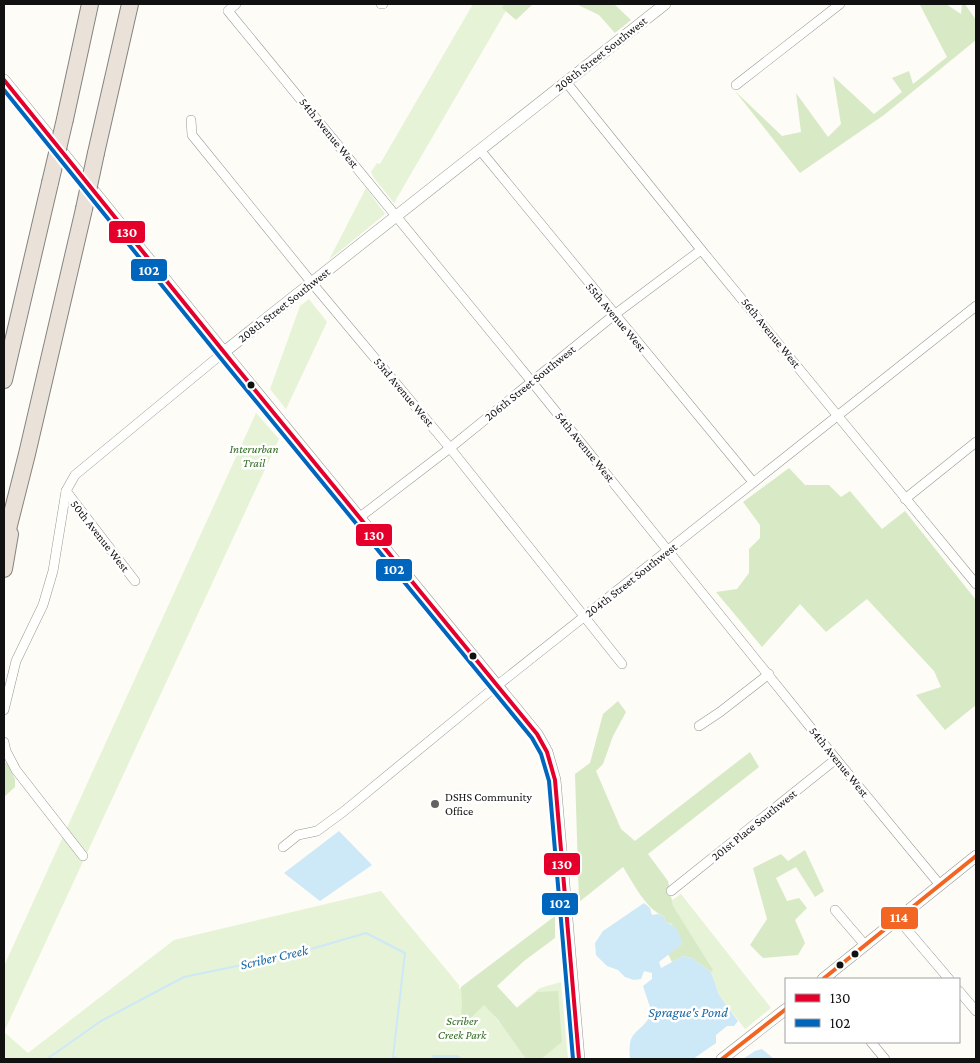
<svg xmlns="http://www.w3.org/2000/svg" width="980" height="1063" viewBox="0 0 980 1063" font-family="'Crimson Pro',serif">
  <style>
    .green { fill: #e7f3d7 }
    .forest { fill: #d8eac5 }
    .water { fill: #cde8f7 }
    .lines { fill: none; stroke-linecap: round; stroke-linejoin: round }
    .stream { stroke: #cde8f7; stroke-width: 2 }
    .minor-casing { stroke: #979795; stroke-width: 10 }
    .tertiary-casing { stroke: #979795; stroke-width: 12 }
    .motorway-casing { stroke: #858482; stroke-width: 18 }
    .minor { stroke: #fffffe; stroke-width: 9 }
    .tertiary { stroke: #fffffe; stroke-width: 11 }
    .motorway { stroke: #eae1d8; stroke-width: 16 }
    .motorway-bridge-casing { stroke: #858482; stroke-width: 18; stroke-linecap: butt }
    .motorway-bridge { stroke: #eae1d8; stroke-width: 16 }
    .bus-1-casing { stroke: #fff; stroke-width: 8 }
    .bus-2-casing { stroke: #fff; stroke-width: 8 }
    .bus-3-casing { stroke: #fff; stroke-width: 8 }
    .bus-1 { stroke: #e4002b; stroke-width: 4 }
    .bus-2 { stroke: #0065bd; stroke-width: 4 }
    .bus-3 { stroke: #f26522; stroke-width: 4 }
    .bus-dot { fill: #111; stroke: #fff; stroke-width: 2 }
    .poi-dot { fill: #646362; stroke: #fff; stroke-width: 2 }
    .labels { text-anchor: middle; dominant-baseline: central; stroke-width: 5; stroke-linejoin: round; paint-order: stroke }
    .street-label { font-size: 12px; fill: #111; stroke: #fff }
    .park-label { font-size: 12px; font-style: italic; fill: #2f6b1f; stroke: #fff }
    .poi-label { font-size: 12px; fill: #111; stroke: #fff; text-anchor: start }
    .water-label { font-size: 14px; font-style: italic; fill: #1768a6; stroke: #fff }
    .line-badge { stroke: #fff; stroke-width: 2 }
    .badge-label { font-size: 14px; text-anchor: middle; font-weight: bold; fill: #fff }
  </style>
  <rect width="100%" height="100%" fill="#fdfcf7"/>
  <!-- green -->
  <g class="green">
    <polygon points="473,4 510,4 394,203 374,178 371,172 377,163 380,164"/>
    <polygon points="366,188 385,214 329,260"/>
    <polygon points="309,299 327,322 286,409 270,389 300,306"/>
    <polygon points="256,413 279,439 4,1032 28,1053 174,940 381,891 459,985 459,989 467,983 499,1022 540,988 561,982 568,1059 4,1059 4,966"/>
    <polygon points="681,894 771,1008 745,1029 719,995 711,972 659,909"/>
  </g>
  <!-- forest -->
  <g class="forest">
    <polygon points="504,4 533,4 516,20 502,8"/>
    <polygon points="576,4 614,4 631,20 615,33 599,15"/>
    <polygon points="921,4 946,4 961,14 962,4 965,4 976,20 976,40 884,115 800,173 735,91 782,136 801,132 796,93 828,137 841,124 833,76 874,114 902,92 892,78 909,71 913,84 947,57 920,5"/>
    <polygon points="789,468 805,485 829,485 841,497 850,491 882,529 905,511 976,600 976,705 945,730 916,695 941,687 934,671 867,599 826,632 800,604 762,647 716,592 737,589 749,573 749,549 760,538 760,525 743,502"/>
    <path d="M618,701l8,11 -13,24 -10,28 -7,7 25,58 14,12 115,-89 9,15 -111,87 20,27 5,25 40,64 -2,2 -19,-14 -9,-2 -11,6 -4,-8 14,-10 -10,-20 -7,-2 -1,-6c-17,-5 -32,-35 -41,-49l-44,35 -4,-128 15,-11 13,-49z"/>
    <polygon points="4,762 7,763 15,779 15,787 4,797"/>
    <polygon points="805,850 824,891 815,897 796,867 776,878 787,901 799,898 807,908 795,920 805,943 798,955 763,958 750,945 767,919 753,868 781,854 788,861"/>
    <polygon points="555,916 555,938 524,961 497,986 517,1008 537,992 558,991 562,1042 541,1059 526,1059 499,1021 484,1005 468,1021 461,1016 462,1004 461,987"/>
  </g>
  <!-- water -->
  <g class="water">
    <polygon points="339,831 372,865 320,901 284,873"/>
    <path d="M644,903l6,5 2,7 6,-1 6,2 1,6c13,4 14,9 17,22l-23,18 2,6 22,-12 9,2 19,14 8,23 19,26 -4,5h-7l-11,9v8l-23,16h-63c-3,-32 10,-23 22,-46l-9,-27 9,-7v-6l-8,-2 -3,8 -7,1 -9,-3 -7,-7 -11,-4 -11,-11 -1,-12 8,-12z"/>
    <polygon points="762,1049 774,1059 743,1059 755,1051"/>
    <polygon points="432,1055 457,1055 464,1059 433,1059"/>
  </g>
  <g class="lines">
    <!-- stream -->
    <polyline class="stream" points="47,1059 101,1021 184,977 294,954 366,933 405,953 393,1057 400,1059"/>
    <!-- minor casing -->
    <g class="minor-casing">
      <g id="minor">
        <polyline points="236,4 228,11 532,382 836,759 940,885"/>
        <polyline points="381,4 383,4"/>
        <polyline points="566,82 703,252 976,584"/>
        <polyline points="736,85 840,4"/>
        <polyline points="191,120 192,135 312,283 450,448 622,664"/>
        <polyline points="480,150 753,482"/>
        <polyline points="66,491 135,581"/>
        <polyline points="905,499 976,442"/>
        <polyline points="360,517 450,448 614,315 701,250"/>
        <polyline points="4,710 16,661 43,605 53,571 66,491 75,475 224,352"/>
        <polyline points="699,726 720,712 769,674"/>
        <polyline points="4,742 6,751 16,770 83,856"/>
        <polyline points="283,847 298,835 317,831 343,812 489,692 976,306"/>
        <polyline points="671,891 836,759"/>
        <polyline points="835,910 865,945"/>
        <polyline points="898,919 949,979"/>
        <polyline points="959,991 976,1011"/>
        <polyline points="871,1042 885,1059"/>
      </g>
    </g>
    <!-- tertiary casing -->
    <g class="tertiary-casing">
      <g id="tertiary">
        <polyline points="4,80 232,362 537,734 547,752 555,780 579,1059"/>
        <polyline points="224,352 665,4"/>
        <polyline points="823,979 976,856"/>
        <polyline points="722,1059 786,1009"/>
      </g>
    </g>
    <!-- motorway casing -->
    <g class="motorway-casing">
      <g id="motorway">
        <polyline points="65,119 90,4"/>
        <polyline points="96,153 130,4"/>
        <polyline points="4,380 50,183"/>
        <polyline points="4,545 27,454 84,209"/>
        <polyline points="4,569 10,534"/>
      </g>
    </g>
    <!-- minor -->
    <use href="#minor" class="minor"/>
    <!-- tertiary -->
    <use href="#tertiary" class="tertiary"/>
    <!-- motorway -->
    <use href="#motorway" class="motorway"/>
    <!-- motorway-bridge casing -->
    <g class="motorway-bridge-casing">
      <g id="motorway-bridge">
        <polyline points="50,183 65,119"/>
        <polyline points="84,209 96,153"/>
      </g>
    </g>
    <!-- motorway-bridge -->
    <use href="#motorway-bridge" class="motorway-bridge"/>
    <!-- bus-1 casing -->
    <g class="bus-1-casing">
      <polyline id="bus-1" points="4,80 232,362 537,734 547,752 555,780 579,1059"/>
    </g>
    <!-- bus-2 casing -->
    <g class="bus-2-casing">
      <polyline id="bus-2" points="4,90 227,366 532,738 541,754 549,781 573,1059"/>
    </g>
    <!-- bus-3 casing -->
    <g class="bus-3-casing">
      <g id="bus-3">
        <polyline points="823,979 976,856"/>
        <polyline points="722,1059 786,1009"/>
      </g>
    </g>
    <!-- bus-1 -->
    <use href="#bus-1" class="bus-1"/>
    <!-- bus-2 -->
    <use href="#bus-2" class="bus-2"/>
    <!-- bus-3 -->
    <use href="#bus-3" class="bus-3"/>
  </g>
  <!-- markers -->
  <g class="bus-dot">
    <circle cx="251" cy="385" r="4.5"/>
    <circle cx="473" cy="656" r="4.5"/>
    <circle cx="855" cy="954" r="4.5"/>
    <circle cx="840" cy="965" r="4.5"/>
  </g>
  <circle class="poi-dot" cx="435" cy="804" r="5"/>
  <g class="labels">
    <!-- street labels -->
    <g class="street-label">
      <text transform="translate(601 54) rotate(-38)">208th Street Southwest</text>
      <text transform="translate(329 133) rotate(51)">54th Avenue West</text>
      <text transform="translate(284 305) rotate(-38)">208th Street Southwest</text>
      <text transform="translate(616 317) rotate(50)">55th Avenue West</text>
      <text transform="translate(771 333) rotate(51)">56th Avenue West</text>
      <text transform="translate(530 383) rotate(-39)">206th Street Southwest</text>
      <text transform="translate(404 392) rotate(50)">53rd Avenue West</text>
      <text transform="translate(585 447) rotate(51)">54th Avenue West</text>
      <text transform="translate(100 536) rotate(52)">50th Avenue West</text>
      <text transform="translate(631 580) rotate(-38)">204th Street Southwest</text>
      <text transform="translate(839 762) rotate(51)">54th Avenue West</text>
      <text transform="translate(754 825) rotate(-39)">201st Place Southwest</text>
    </g>
    <!-- park labels -->
    <g class="park-label">
      <text x="254" y="449">Interurban<tspan x="254" dy="14">Trail</tspan></text>
      <text x="462" y="1021">Scriber<tspan x="462" dy="14">Creek Park</tspan></text>
    </g>
    <!-- poi labels -->
    <g class="poi-label">
      <text x="445" y="797">DSHS Community<tspan x="445" dy="14">Office</tspan></text>
    </g>
    <!-- water labels -->
    <g class="water-label">
      <text transform="translate(274 957) rotate(-13)">Scriber Creek</text>
      <text x="688" y="1012">Sprague's Pond</text>
    </g>
  </g>
  <g class="line-badge">
    <rect x="108" y="220" width="38" height="24" rx="5" fill="#e4002b"/>
    <rect x="130" y="258" width="38" height="24" rx="5" fill="#0065bd"/>
    <rect x="355" y="523" width="38" height="24" rx="5" fill="#e4002b"/>
    <rect x="375" y="558" width="38" height="24" rx="5" fill="#0065bd"/>
    <rect x="543" y="852" width="38" height="24" rx="5" fill="#e4002b"/>
    <rect x="541" y="892" width="38" height="24" rx="5" fill="#0065bd"/>
    <rect x="880" y="906" width="39" height="24" rx="5" fill="#f26522"/>
  </g>
  <g class="badge-label">
    <text x="127" y="237">130</text>
    <text x="149" y="275">102</text>
    <text x="374" y="540">130</text>
    <text x="394" y="574">102</text>
    <text x="562" y="869">130</text>
    <text x="560" y="908">102</text>
    <text x="899" y="922">114</text>
  </g>
  <!-- border -->
  <rect width="980" height="1063" fill="none" stroke="#111111" stroke-width="10"/>
  <!-- legend -->
  <rect x="785" y="978" width="175" height="65" fill="#ffffff" stroke="#a0a0a0"/>
  <rect x="795" y="994" width="25" height="8" fill="#e4002b" stroke="#a0a0a0"/>
  <text x="830" y="1003" font-size="15" fill="#111111">130</text>
  <rect x="795" y="1019" width="25" height="8" fill="#0065bd" stroke="#a0a0a0"/>
  <text x="830" y="1028" font-size="15" fill="#111111">102</text>
</svg>
